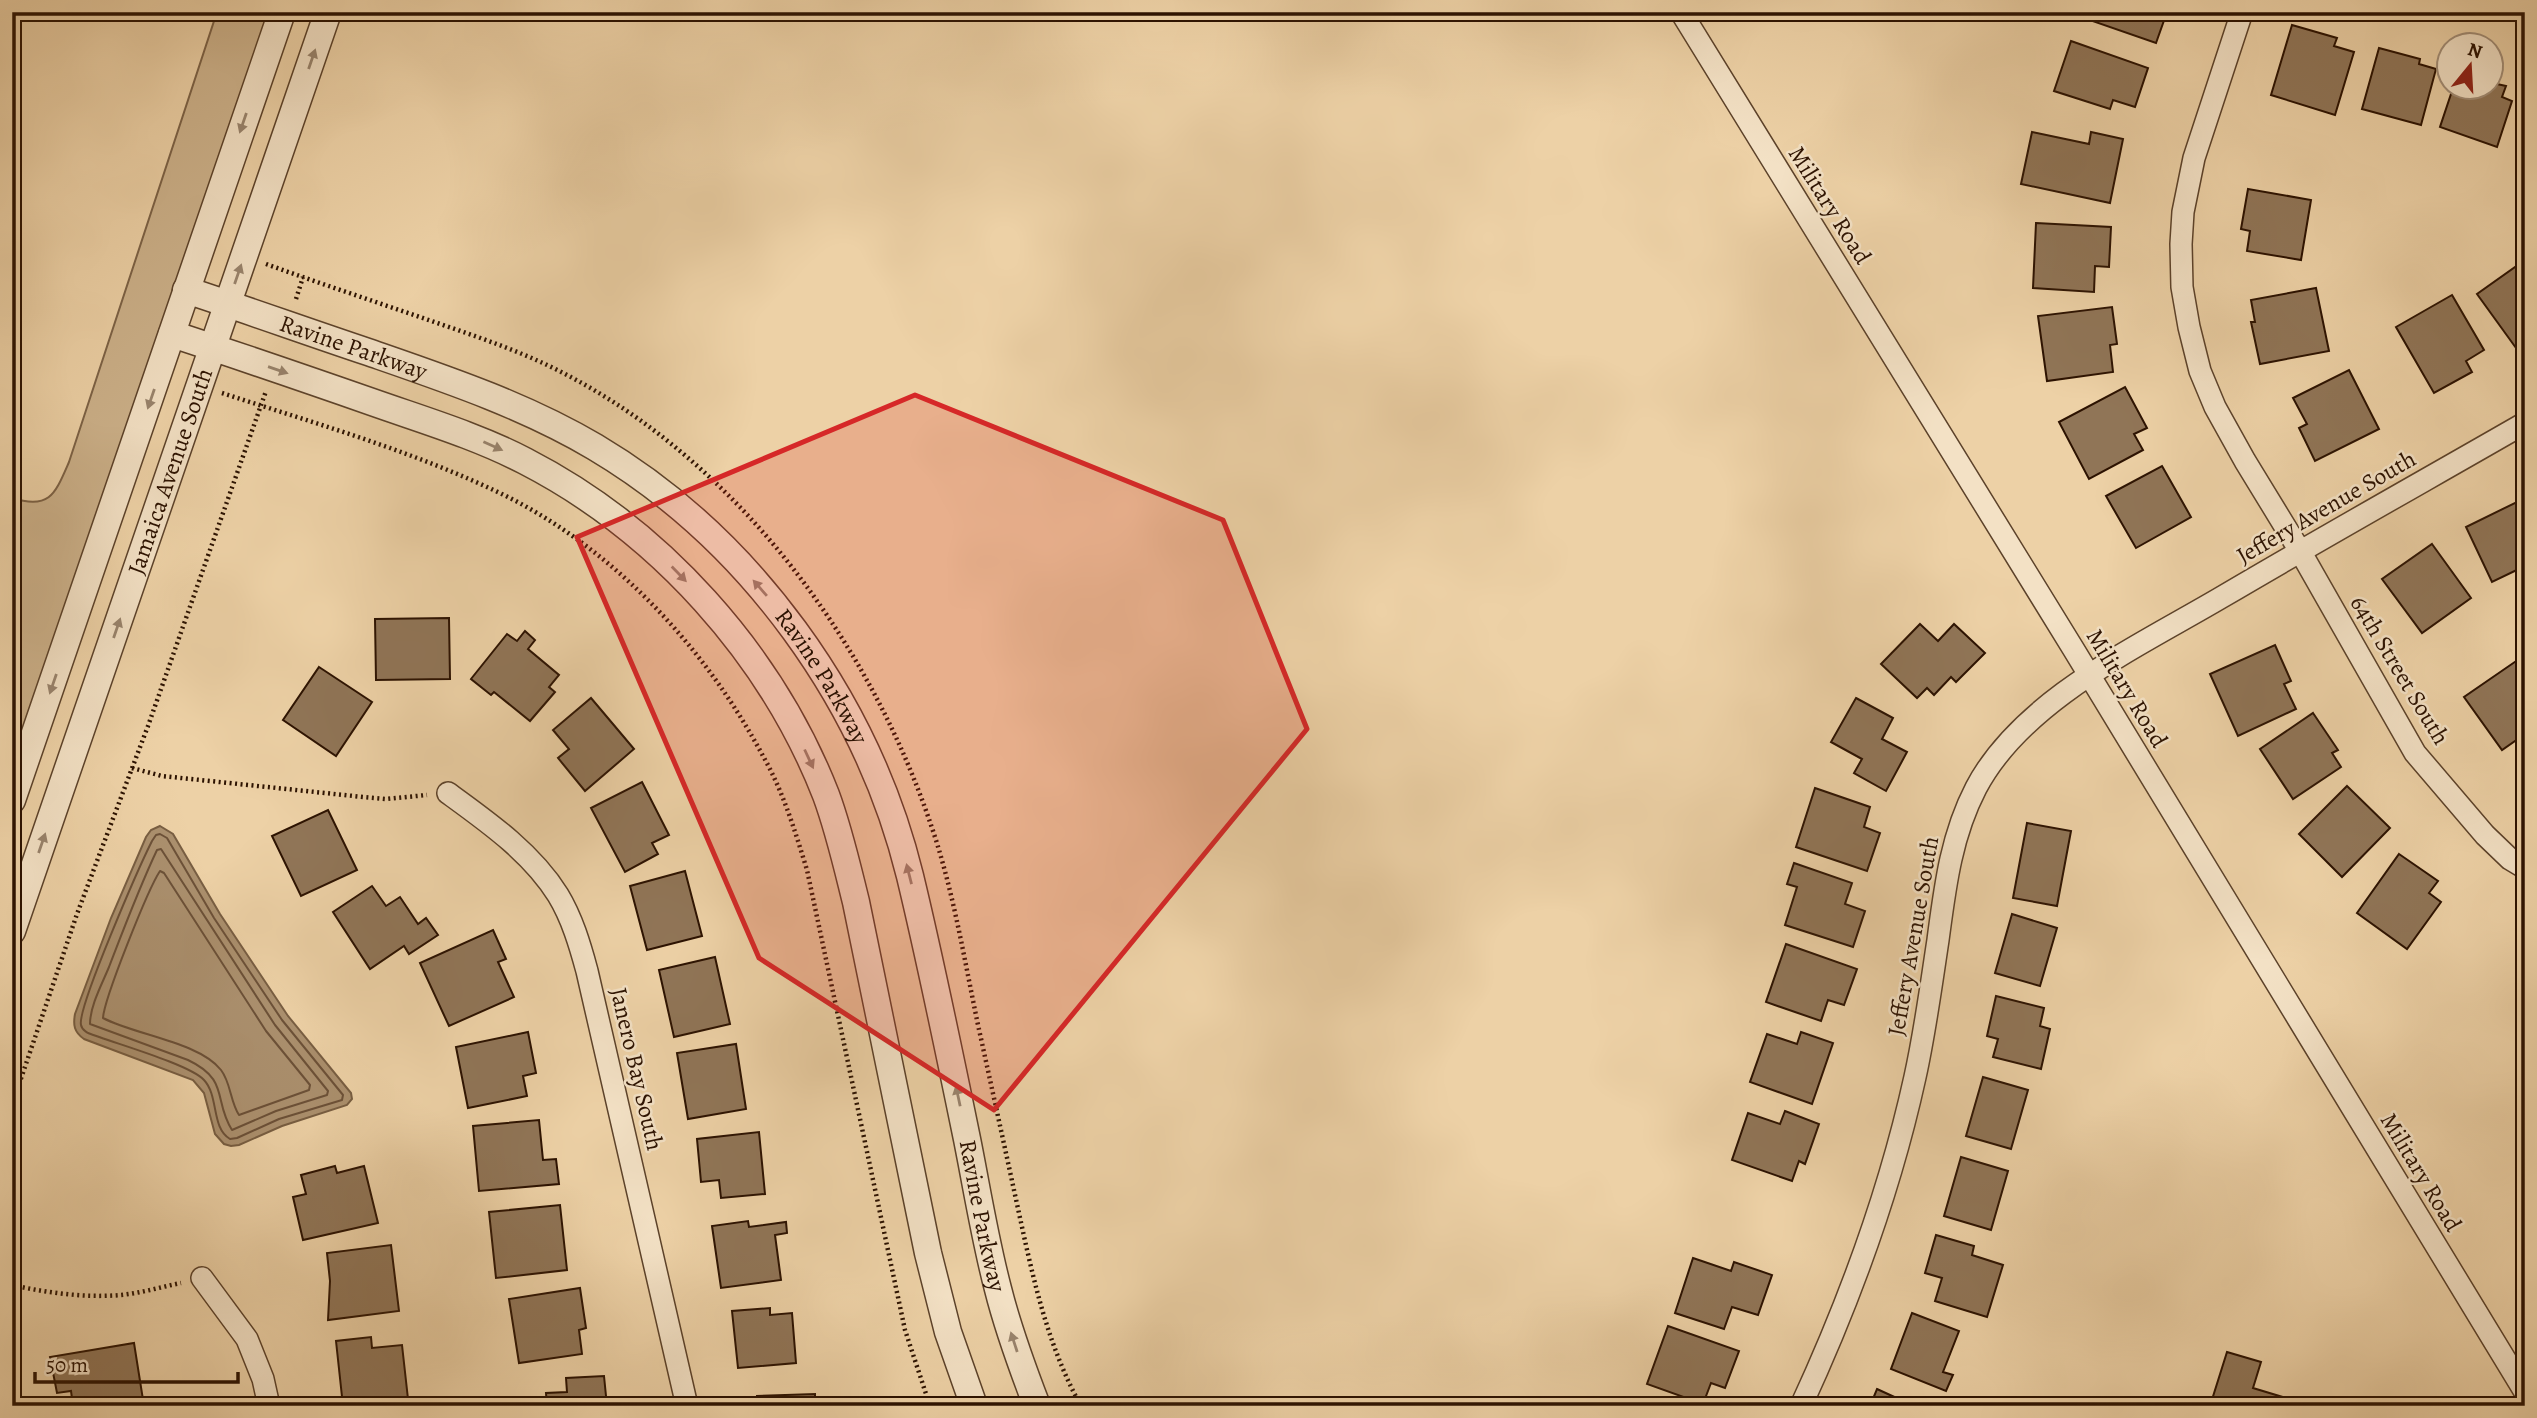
<svg xmlns="http://www.w3.org/2000/svg" width="2537" height="1418" viewBox="0 0 2537 1418" font-family="Alegreya,serif">
  <style>
    .green { fill: #ccb18a; stroke: #7c6246; stroke-width: 2 }
    .water { fill: #ab906e; stroke: #785e42; stroke-width: 2 }
    .lines { fill: none; stroke-linecap: round; stroke-linejoin: round }
    .shore { stroke: #6c5138; stroke-width: 2 }
    .building { fill: #907557; stroke: #2c1201; stroke-width: 2 }
    .minor-casing { stroke: #5c422a; stroke-width: 24 }
    .tertiary-casing { stroke: #5c422a; stroke-width: 29 }
    .path { stroke: #2c1201; stroke-width: 4.5; stroke-dasharray: 2 3.5; stroke-linecap: butt }
    .minor { stroke: #f3e1c5; stroke-width: 21 }
    .tertiary { stroke: #f3e1c5; stroke-width: 26 }
    .oneway { fill: #99846d }
    .marked { fill: #d62828; fill-opacity: 0.2; stroke: #d62828; stroke-width: 5; stroke-linejoin: round }
    .labels { text-anchor: middle; dominant-baseline: central; stroke-width: 5; stroke-linejoin: round; paint-order: stroke }
    .street-label { font-size: 24px; fill: #2c1201; stroke: #f3e1c5 }
  </style>
  <rect width="100%" height="100%" fill="#edd1a6"/>
  <filter id="stains"><feTurbulence type="fractalNoise" baseFrequency=".00286" numOctaves="4"/><feColorMatrix values="0 0 0 0 .2 0 0 0 0 .09 0 0 0 0 .02 0 0 0 .5 -.17"/></filter>
  <radialGradient id="worn" r=".72"><stop offset=".6" stop-color="#630" stop-opacity="0"/><stop offset="1" stop-color="#630" stop-opacity=".3"/></radialGradient>
  <!-- green -->
  <path class="green" d="M217,12h52l-257,752v-266c38,12 43,-4 57,-36z"/>
  <!-- water -->
  <path class="water" d="M160,826l13,8 47,80 68,102 63,77 1,6 -5,6 -65,21 -43,19 -8,1 -7,-2 -9,-10 -11,-41 -11,-13 -109,-41c-10,-7 -11,-14 -9,-25l36,-96 35,-81 5,-7z"/>
  <g class="lines">
    <!-- shore -->
    <g class="shore">
      <path d="M160,834l7,4 47,80 68,102 61,75 -1,5 -63,19 -42,19 -7,1c-19,-11 -11,-43 -26,-59 -15,-16 -91,-37 -116,-47 -4,-3 -6,-3 -7,-8 -4,-17 59,-160 71,-184l4,-6z"/>
      <path d="M161,849l114,176 53,66 -1,4 -51,16 -44,19c-19,-30 -2,-50 -44,-70l-98,-36c0,-18 12,-40 19,-57 15,-39 30,-79 48,-117z"/>
      <path d="M160,871l4,2 102,158 44,54 -1,5 -70,25c-9,-14 -8,-32 -18,-45 -22,-28 -86,-35 -118,-52 1,-19 45,-129 57,-147z"/>
    </g>
  </g>
  <!-- building -->
  <g class="building">
    <polygon points="2076,12 2167,12 2156,43 2075,15"/>
    <polygon points="2292,25 2337,38 2334,46 2354,52 2335,115 2271,95"/>
    <polygon points="2071,41 2148,68 2135,107 2113,100 2110,109 2054,91"/>
    <polygon points="2379,48 2420,59 2419,64 2436,69 2421,125 2362,109"/>
    <polygon points="2492,71 2501,74 2497,84 2506,86 2502,97 2512,101 2497,147 2440,127 2453,88 2492,88"/>
    <polygon points="2032,132 2089,144 2091,132 2123,139 2110,203 2021,184"/>
    <polygon points="2248,189 2311,200 2301,260 2247,251 2250,231 2241,229"/>
    <polygon points="2036,223 2111,227 2109,267 2095,266 2094,292 2033,288"/>
    <polygon points="2525,260 2525,342 2516,348 2477,294"/>
    <polygon points="2316,288 2329,351 2260,364 2251,322 2255,322 2251,300"/>
    <polygon points="2452,295 2484,350 2466,361 2472,372 2434,393 2396,327"/>
    <polygon points="2112,307 2117,344 2110,345 2113,372 2047,381 2038,316"/>
    <polygon points="2349,370 2379,429 2315,461 2299,428 2307,424 2293,398"/>
    <polygon points="2125,387 2147,428 2134,434 2143,450 2089,479 2059,422"/>
    <polygon points="2162,466 2191,517 2136,548 2106,496"/>
    <polygon points="2521,500 2525,508 2525,566 2492,582 2466,527"/>
    <polygon points="2432,544 2471,598 2422,633 2382,579"/>
    <polygon points="449,618 450,679 376,680 375,619"/>
    <polygon points="1920,624 1938,641 1954,624 1985,653 1956,682 1951,677 1934,695 1927,688 1917,698 1881,664"/>
    <polygon points="525,631 535,640 528,649 559,675 549,687 555,692 530,721 494,692 491,695 471,679 507,634 517,641"/>
    <polygon points="2275,645 2291,681 2284,684 2296,709 2238,736 2210,674"/>
    <polygon points="2522,657 2525,661 2525,734 2502,750 2464,697"/>
    <polygon points="319,667 372,702 336,756 283,720"/>
    <polygon points="591,698 634,749 585,791 558,758 569,749 553,730"/>
    <polygon points="1856,698 1893,718 1882,739 1907,752 1886,791 1854,773 1862,759 1831,742"/>
    <polygon points="2313,713 2338,750 2332,753 2341,767 2293,799 2260,749"/>
    <polygon points="642,782 669,835 652,843 658,854 625,872 591,808"/>
    <polygon points="2347,786 2390,828 2342,877 2299,834"/>
    <polygon points="1815,788 1870,807 1864,827 1880,833 1867,871 1796,847"/>
    <polygon points="328,810 357,870 301,896 272,836"/>
    <polygon points="2027,823 2071,831 2057,906 2013,898"/>
    <polygon points="2399,854 2438,881 2429,893 2441,902 2407,949 2357,913"/>
    <polygon points="1794,863 1852,883 1845,904 1865,911 1853,947 1785,925 1797,887 1787,884"/>
    <polygon points="685,871 702,936 647,950 630,886"/>
    <polygon points="372,886 386,906 400,897 418,924 426,918 438,935 409,954 404,946 370,969 333,912"/>
    <polygon points="2012,914 2057,928 2040,986 1995,973"/>
    <polygon points="493,930 506,959 498,962 514,997 449,1026 420,963"/>
    <polygon points="1786,944 1857,969 1844,1005 1828,1000 1821,1021 1766,1002"/>
    <polygon points="715,957 730,1024 674,1037 659,970"/>
    <polygon points="1996,996 2044,1008 2040,1026 2050,1029 2041,1069 1993,1057 1998,1039 1987,1036"/>
    <polygon points="528,1032 536,1073 523,1076 527,1096 468,1108 456,1047"/>
    <polygon points="1801,1032 1833,1043 1812,1104 1750,1082 1767,1034 1797,1044"/>
    <polygon points="736,1044 746,1109 688,1119 677,1053"/>
    <polygon points="1983,1077 2028,1090 2011,1149 1966,1136"/>
    <polygon points="1785,1111 1819,1124 1805,1164 1799,1161 1792,1181 1732,1160 1748,1113 1780,1124"/>
    <polygon points="539,1120 543,1160 556,1159 559,1184 479,1191 473,1126"/>
    <polygon points="759,1132 765,1194 721,1198 719,1180 701,1182 697,1139"/>
    <polygon points="1961,1157 2008,1171 1991,1230 1944,1216"/>
    <polygon points="335,1166 337,1173 364,1166 378,1223 303,1240 293,1197 306,1194 301,1175"/>
    <polygon points="560,1205 567,1270 496,1278 489,1212"/>
    <polygon points="748,1221 749,1227 786,1222 787,1233 775,1235 781,1280 721,1288 712,1226"/>
    <polygon points="1936,1235 1974,1246 1972,1255 2003,1265 1987,1317 1935,1301 1942,1278 1925,1273"/>
    <polygon points="391,1245 399,1311 328,1320 330,1281 327,1253"/>
    <polygon points="1693,1258 1731,1271 1734,1262 1772,1275 1758,1315 1732,1307 1724,1329 1675,1313"/>
    <polygon points="580,1288 586,1328 579,1330 582,1354 519,1363 509,1299"/>
    <polygon points="770,1308 770,1315 792,1313 796,1363 738,1368 732,1311"/>
    <polygon points="1912,1313 1959,1331 1943,1372 1953,1375 1946,1391 1891,1369"/>
    <polygon points="1668,1326 1739,1351 1725,1388 1711,1383 1703,1404 1647,1384"/>
    <polygon points="371,1337 372,1348 402,1345 408,1399 343,1406 336,1341"/>
    <polygon points="134,1343 144,1406 73,1406 71,1391 57,1393 50,1357"/>
    <polygon points="2227,1352 2261,1362 2253,1388 2286,1398 2284,1406 2210,1406"/>
    <polygon points="604,1376 607,1406 547,1406 546,1393 567,1392 566,1378"/>
    <polygon points="1877,1389 1914,1406 1870,1406"/>
    <polygon points="815,1394 815,1406 757,1406 757,1396"/>
  </g>
  <g class="lines">
    <!-- minor casing -->
    <g class="minor-casing">
      <g id="minor">
        <polyline points="1681,12 2074,650 2525,1392"/>
        <polyline points="2242,12 2194,158 2183,212 2181,244 2182,287 2189,327 2200,371 2215,407 2245,461 2300,551 2415,753 2485,835 2510,859 2525,868"/>
        <polyline points="2524,12 2525,12"/>
        <path d="M448,793c40,29 84,60 110,102 14,23 22,50 29,76l100,435"/>
        <polyline points="202,1278 247,1339 263,1379 269,1406"/>
        <path d="M1801,1406c49,-106 89,-215 114,-329 10,-45 16,-91 23,-137 7,-53 13,-104 38,-152 46,-88 163,-142 246,-191 100,-59 202,-116 303,-174"/>
      </g>
    </g>
    <!-- tertiary casing -->
    <g class="tertiary-casing">
      <g id="tertiary">
        <path id="s1" d="M186,290c61,20 122,42 182,62 78,27 156,53 227,95 155,92 272,254 315,429 21,87 39,175 57,263 10,50 18,101 31,150 10,40 24,78 39,117"/>
        <path d="M172,334c67,22 134,45 200,68 51,18 105,34 153,59 134,69 246,193 301,334 13,35 21,71 30,107l72,351 20,79 26,74"/>
        <polyline points="12,800 282,12"/>
        <path id="s2" d="M12,931l316,-919"/>
      </g>
    </g>
    <!-- path -->
    <g class="path">
      <path d="M266,264c50,18 101,35 151,52 43,15 87,29 128,48 184,87 322,271 386,461 22,64 33,133 47,200 13,59 26,119 39,179 15,69 29,139 64,202"/>
      <polyline points="296,299 303,277"/>
      <path d="M222,393c95,31 194,59 284,103 110,55 200,153 257,260 20,35 32,75 44,114l98,460 25,76"/>
      <polyline points="132,768 162,776 363,797 386,799 427,795"/>
      <polyline points="12,1105 77,914 148,726 266,391"/>
      <path d="M12,1285c36,8 73,13 109,10 20,-2 40,-8 60,-12"/>
    </g>
    <!-- minor -->
    <use href="#minor" class="minor"/>
    <!-- tertiary -->
    <use href="#tertiary" class="tertiary"/>
  </g>
  <!-- one-way arrows -->
  <defs><path id="oneway-solid" d="M-6-.8H1V-3.2L6.5 0L1 3.2V.8H-6Z" transform="scale(1.75)"/></defs>
  <g class="oneway">
    <use href="#oneway-solid" transform="translate(312 59) rotate(-71)"/>
    <use href="#oneway-solid" transform="translate(243 123) rotate(109)"/>
    <use href="#oneway-solid" transform="translate(238 274) rotate(-71)"/>
    <use href="#oneway-solid" transform="translate(278 370) rotate(19)"/>
    <use href="#oneway-solid" transform="translate(151 399) rotate(109)"/>
    <use href="#oneway-solid" transform="translate(493 446) rotate(24)"/>
    <use href="#oneway-solid" transform="translate(679 574) rotate(46)"/>
    <use href="#oneway-solid" transform="translate(760 588) rotate(-131)"/>
    <use href="#oneway-solid" transform="translate(117 628) rotate(-71)"/>
    <use href="#oneway-solid" transform="translate(53 684) rotate(109)"/>
    <use href="#oneway-solid" transform="translate(809 759) rotate(65)"/>
    <use href="#oneway-solid" transform="translate(42 843) rotate(-71)"/>
    <use href="#oneway-solid" transform="translate(909 874) rotate(-104)"/>
    <use href="#oneway-solid" transform="translate(958 1096) rotate(-102)"/>
    <use href="#oneway-solid" transform="translate(1014 1342) rotate(-108)"/>
  </g>
  <!-- marked area -->
  <path class="marked" d="M915,395l308,125 84,209 -313,381 -235,-152 -182,-421z"/>
  <g class="labels">
    <!-- street labels -->
    <g class="street-label">
      <text transform="translate(1830 205) rotate(58)">Military Road</text>
      <text stroke="none"><textPath href="#s1" startOffset="177">Ravine Parkway</textPath></text>
      <text stroke="none"><textPath href="#s2" startOffset="486">Jamaica Avenue South</textPath></text>
      <text transform="translate(2326 507) rotate(-30)">Jeffery Avenue South</text>
      <text transform="translate(2400 670) rotate(59)">64th Street South</text>
      <text stroke="none"><textPath href="#s1" startOffset="765">Ravine Parkway</textPath></text>
      <text transform="translate(2127 688) rotate(59)">Military Road</text>
      <text transform="translate(1913 936) rotate(-80)">Jeffery Avenue South</text>
      <text transform="translate(637 1069) rotate(77)">Janero Bay South</text>
      <text transform="translate(2421 1172) rotate(59)">Military Road</text>
      <text stroke="none"><textPath href="#s1" startOffset="1332">Ravine Parkway</textPath></text>
    </g>
  </g>
  <!-- margin -->
  <rect width="2537" height="1418" fill="none" stroke="#edd1a6" stroke-width="42"/>
  <rect x="14" y="14" width="2509" height="1390" fill="none" stroke="#2c1201" stroke-width="3.5"/>
  <rect x="21" y="21" width="2495" height="1376" fill="none" stroke="#2c1201" stroke-width="2"/>
  <!-- north arrow -->
  <g transform="translate(2470 66) rotate(18)"><circle r="33" fill="#f3e1c5" stroke="#a38e77" stroke-width="2"/>
  <path d="M0-5L12 26L0 18L-12 26Z" fill="#8f2418"/>
  <text y="-10" font-size="19" font-weight="bold" text-anchor="middle" fill="#2c1201">N</text>
  </g>
  <!-- scale -->
  <path d="M35 1372v10h203v-10" fill="none" stroke="#2c1201" stroke-width="3.5"/>
  <text x="46" y="1372" font-size="21" fill="#2c1201" stroke="#f3e1c5" stroke-width="5" paint-order="stroke">50 m</text>
  <rect width="100%" height="100%" filter="url(#stains)"/>
  <rect width="100%" height="100%" fill="url(#worn)"/>
</svg>
